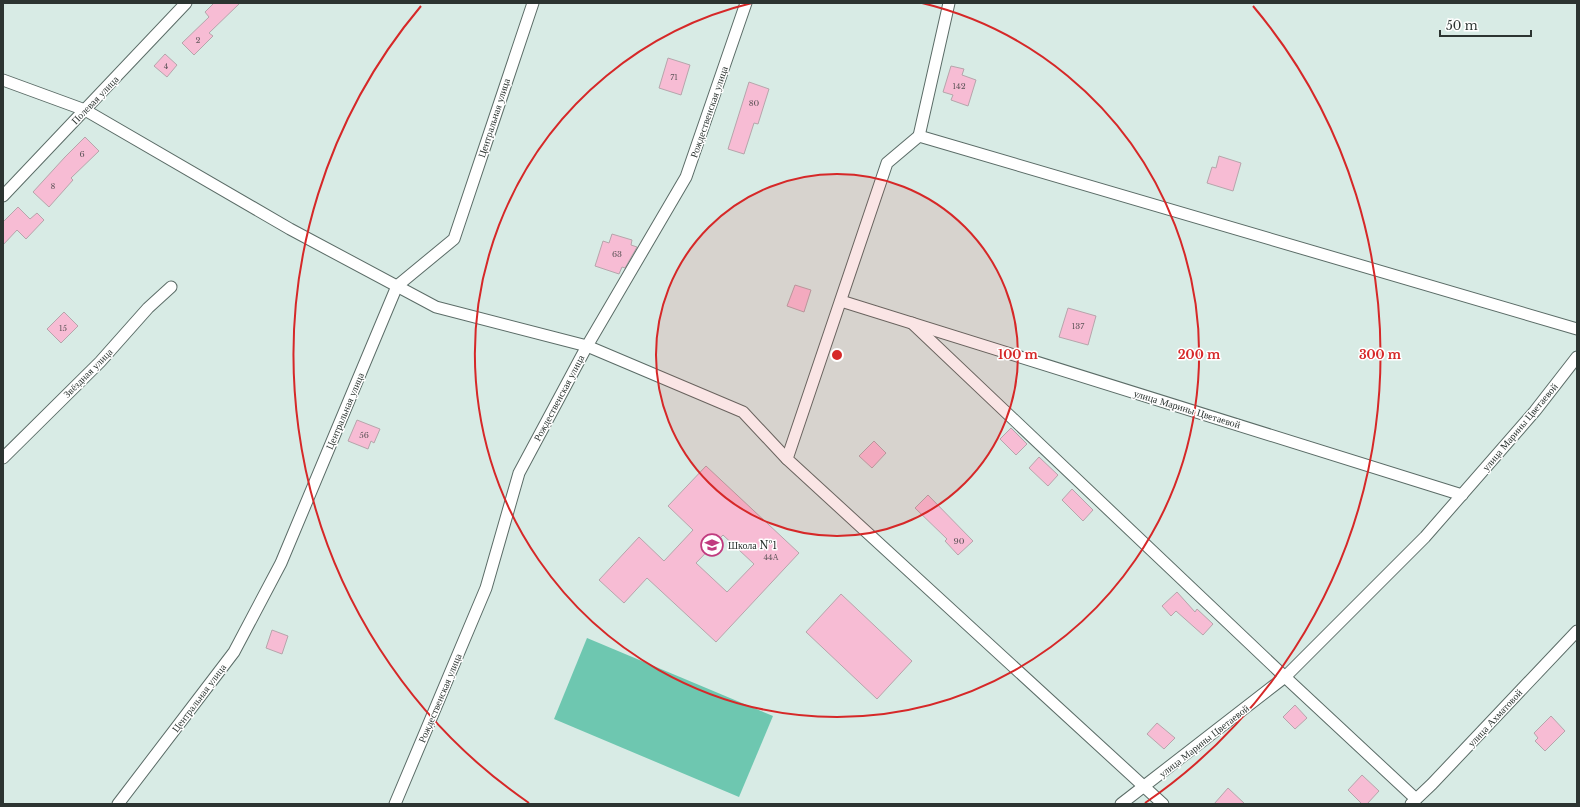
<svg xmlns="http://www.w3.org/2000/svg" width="1580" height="807" viewBox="0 0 1580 807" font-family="'Libre Baskerville',serif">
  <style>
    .green { fill: #6ec7b0 }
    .building { fill: #f7bcd4; stroke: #b6a5ab; fill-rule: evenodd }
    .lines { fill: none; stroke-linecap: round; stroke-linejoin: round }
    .street-casing { stroke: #5b6c67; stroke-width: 13 }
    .street { stroke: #fff; stroke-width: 11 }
    .ring { fill: none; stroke: #d62828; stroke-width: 2 }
    .labels { text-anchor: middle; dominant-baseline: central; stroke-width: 3; stroke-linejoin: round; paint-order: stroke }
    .number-label { font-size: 8px; fill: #5f565a }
    .street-label { font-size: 10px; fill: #2c3431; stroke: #fff }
    .poi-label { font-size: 10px; fill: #2c3431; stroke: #fff; text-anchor: start }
    .centre { fill: #d62828; stroke: #fff; stroke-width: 2 }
    .ring-label { font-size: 12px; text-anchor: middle; font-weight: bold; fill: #d62828; stroke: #fff; stroke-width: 3; stroke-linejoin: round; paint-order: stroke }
  </style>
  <rect width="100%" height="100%" fill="#d8ebe5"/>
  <!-- green -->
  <polygon class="green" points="587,638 773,716 739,797 554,719"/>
  <!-- building -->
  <g class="building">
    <polygon points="214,3 240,3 209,33 213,36 194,55 182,43 209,17 205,12"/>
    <polygon points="165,54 177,65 167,77 154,66"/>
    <polygon points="668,58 690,65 681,95 659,88"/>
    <polygon points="951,66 964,69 962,75 976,80 968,106 951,100 953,95 943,92"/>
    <polygon points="749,82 769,89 758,124 754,123 744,154 728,149"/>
    <polygon points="85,137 99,151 71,178 73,180 49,207 33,192 65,157"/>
    <polygon points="1219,156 1241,163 1233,191 1207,183 1212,167 1216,168"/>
    <polygon points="18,207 30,219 37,213 44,220 26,239 17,230 3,245 3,222"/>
    <polygon points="612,234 632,240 631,245 637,247 625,268 622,267 619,274 595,266 603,241 609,243"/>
    <polygon points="795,285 811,290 804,312 787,306"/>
    <polygon points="1068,308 1096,316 1088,345 1059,337"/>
    <polygon points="64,312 78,326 61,343 47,329"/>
    <polygon points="357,420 380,429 374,443 371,441 368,449 348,441"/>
    <polygon points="1011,428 1027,444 1016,455 1000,439"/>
    <polygon points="874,441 886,453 872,468 859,456"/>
    <polygon points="1039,457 1058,475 1048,486 1029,468"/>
    <path d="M706,466l93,87 -83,89 -69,-64 -23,25 -25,-23 40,-43 25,24 29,-31 -25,-24zM723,535l31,29 -27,28 -31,-29z"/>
    <polygon points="1072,489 1093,510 1083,521 1062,500"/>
    <polygon points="928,495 973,541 958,555 945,541 947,539 915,508"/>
    <polygon points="1177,592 1195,612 1197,609 1213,624 1203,635 1176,611 1171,616 1162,606"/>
    <polygon points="841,594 912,661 877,699 806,632"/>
    <polygon points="272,630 288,636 282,654 266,648"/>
    <polygon points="1295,705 1307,718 1295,729 1283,717"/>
    <polygon points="1551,716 1565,731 1545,751 1535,741 1538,738 1534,733"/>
    <polygon points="1157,723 1175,738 1164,749 1147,734"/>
    <polygon points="1362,775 1379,791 1367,804 1362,804 1348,790"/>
    <polygon points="1228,788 1245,804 1214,804"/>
  </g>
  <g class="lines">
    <!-- street casing -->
    <g class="street-casing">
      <g id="street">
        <polyline points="3,80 85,110 290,229 436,307 587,346 743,412 787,459"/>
        <polyline points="919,136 949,3"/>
        <polyline points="3,196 186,3"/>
        <polyline points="841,301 1462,495"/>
        <polyline points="912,323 1285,677 1416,799"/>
        <polyline points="3,458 100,362 148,308 171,287"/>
        <polyline points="118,804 234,652 281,563 397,286 454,239 533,3"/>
        <polyline points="395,804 486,588 519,473 587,346 686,177 746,3"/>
        <polyline points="1121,804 1285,677 1425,537 1535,411 1577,357"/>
        <polyline points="1163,804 787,459 887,163 919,136 1577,329"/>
        <polyline points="1411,804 1432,784 1577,631"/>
      </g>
    </g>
    <!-- street -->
    <use href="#street" class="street"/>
  </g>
  <!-- distance rings -->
  <circle cx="837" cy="355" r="181" fill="#d62828" fill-opacity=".12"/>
  <g class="ring">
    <circle cx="837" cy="355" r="181"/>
    <path d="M922 3A362 362 0 1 1 752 3"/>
    <path d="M529 803A543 543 0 0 1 421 6M1253 6A543 543 0 0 1 1145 803"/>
  </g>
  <!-- icons -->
  <defs>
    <g id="school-ring" transform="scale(1.15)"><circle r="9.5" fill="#fff" stroke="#c03b7f" stroke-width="1.5"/><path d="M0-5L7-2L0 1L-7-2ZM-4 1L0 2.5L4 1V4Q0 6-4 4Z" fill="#c03b7f"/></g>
  </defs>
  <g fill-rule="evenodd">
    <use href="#school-ring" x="712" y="545"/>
  </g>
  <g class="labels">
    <!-- number labels -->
    <g class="number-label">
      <text x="198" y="40">2</text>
      <text x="166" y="66">4</text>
      <text x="674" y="77">71</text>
      <text x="959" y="86">142</text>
      <text x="754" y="103">80</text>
      <text x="82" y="154">6</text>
      <text x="53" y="186">8</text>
      <text x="617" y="254">63</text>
      <text x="1078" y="326">137</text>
      <text x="63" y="328">15</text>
      <text x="364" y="435">56</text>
      <text x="959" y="541">90</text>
      <text x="771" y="557">44А</text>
    </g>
    <!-- street labels -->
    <g class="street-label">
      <text transform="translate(95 100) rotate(-46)">Полевая улица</text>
      <text transform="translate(709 112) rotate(-71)">Рождественская улица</text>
      <text transform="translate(494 118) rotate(-72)">Центральная улица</text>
      <text transform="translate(88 373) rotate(-45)">Звёздная улица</text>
      <text transform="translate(559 398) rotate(-62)">Рождественская улица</text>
      <text transform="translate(1187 409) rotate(17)">улица Марины Цветаевой</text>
      <text transform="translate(345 411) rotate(-67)">Центральная улица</text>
      <text transform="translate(1520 427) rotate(-50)">улица Марины Цветаевой</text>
      <text transform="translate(199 698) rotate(-53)">Центральная улица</text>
      <text transform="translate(440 698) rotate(-67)">Рождественская улица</text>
      <text transform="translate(1495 718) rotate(-47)">улица Ахматовой</text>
      <text transform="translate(1204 741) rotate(-38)">улица Марины Цветаевой</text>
    </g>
    <!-- poi labels -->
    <g class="poi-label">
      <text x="728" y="545">Школа №1</text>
    </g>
  </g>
  <circle cx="837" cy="355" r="6" class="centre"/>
  <g class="ring-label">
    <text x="1018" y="359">100 m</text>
    <text x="1199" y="359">200 m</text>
    <text x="1380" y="359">300 m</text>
  </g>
  <!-- border -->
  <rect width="1580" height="807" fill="none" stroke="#2c3431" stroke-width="8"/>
  <!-- scale -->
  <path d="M1440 30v6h91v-6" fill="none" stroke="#2c3431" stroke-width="2"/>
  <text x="1446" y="30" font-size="12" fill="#2c3431" stroke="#ffffff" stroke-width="3" paint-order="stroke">50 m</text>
</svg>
